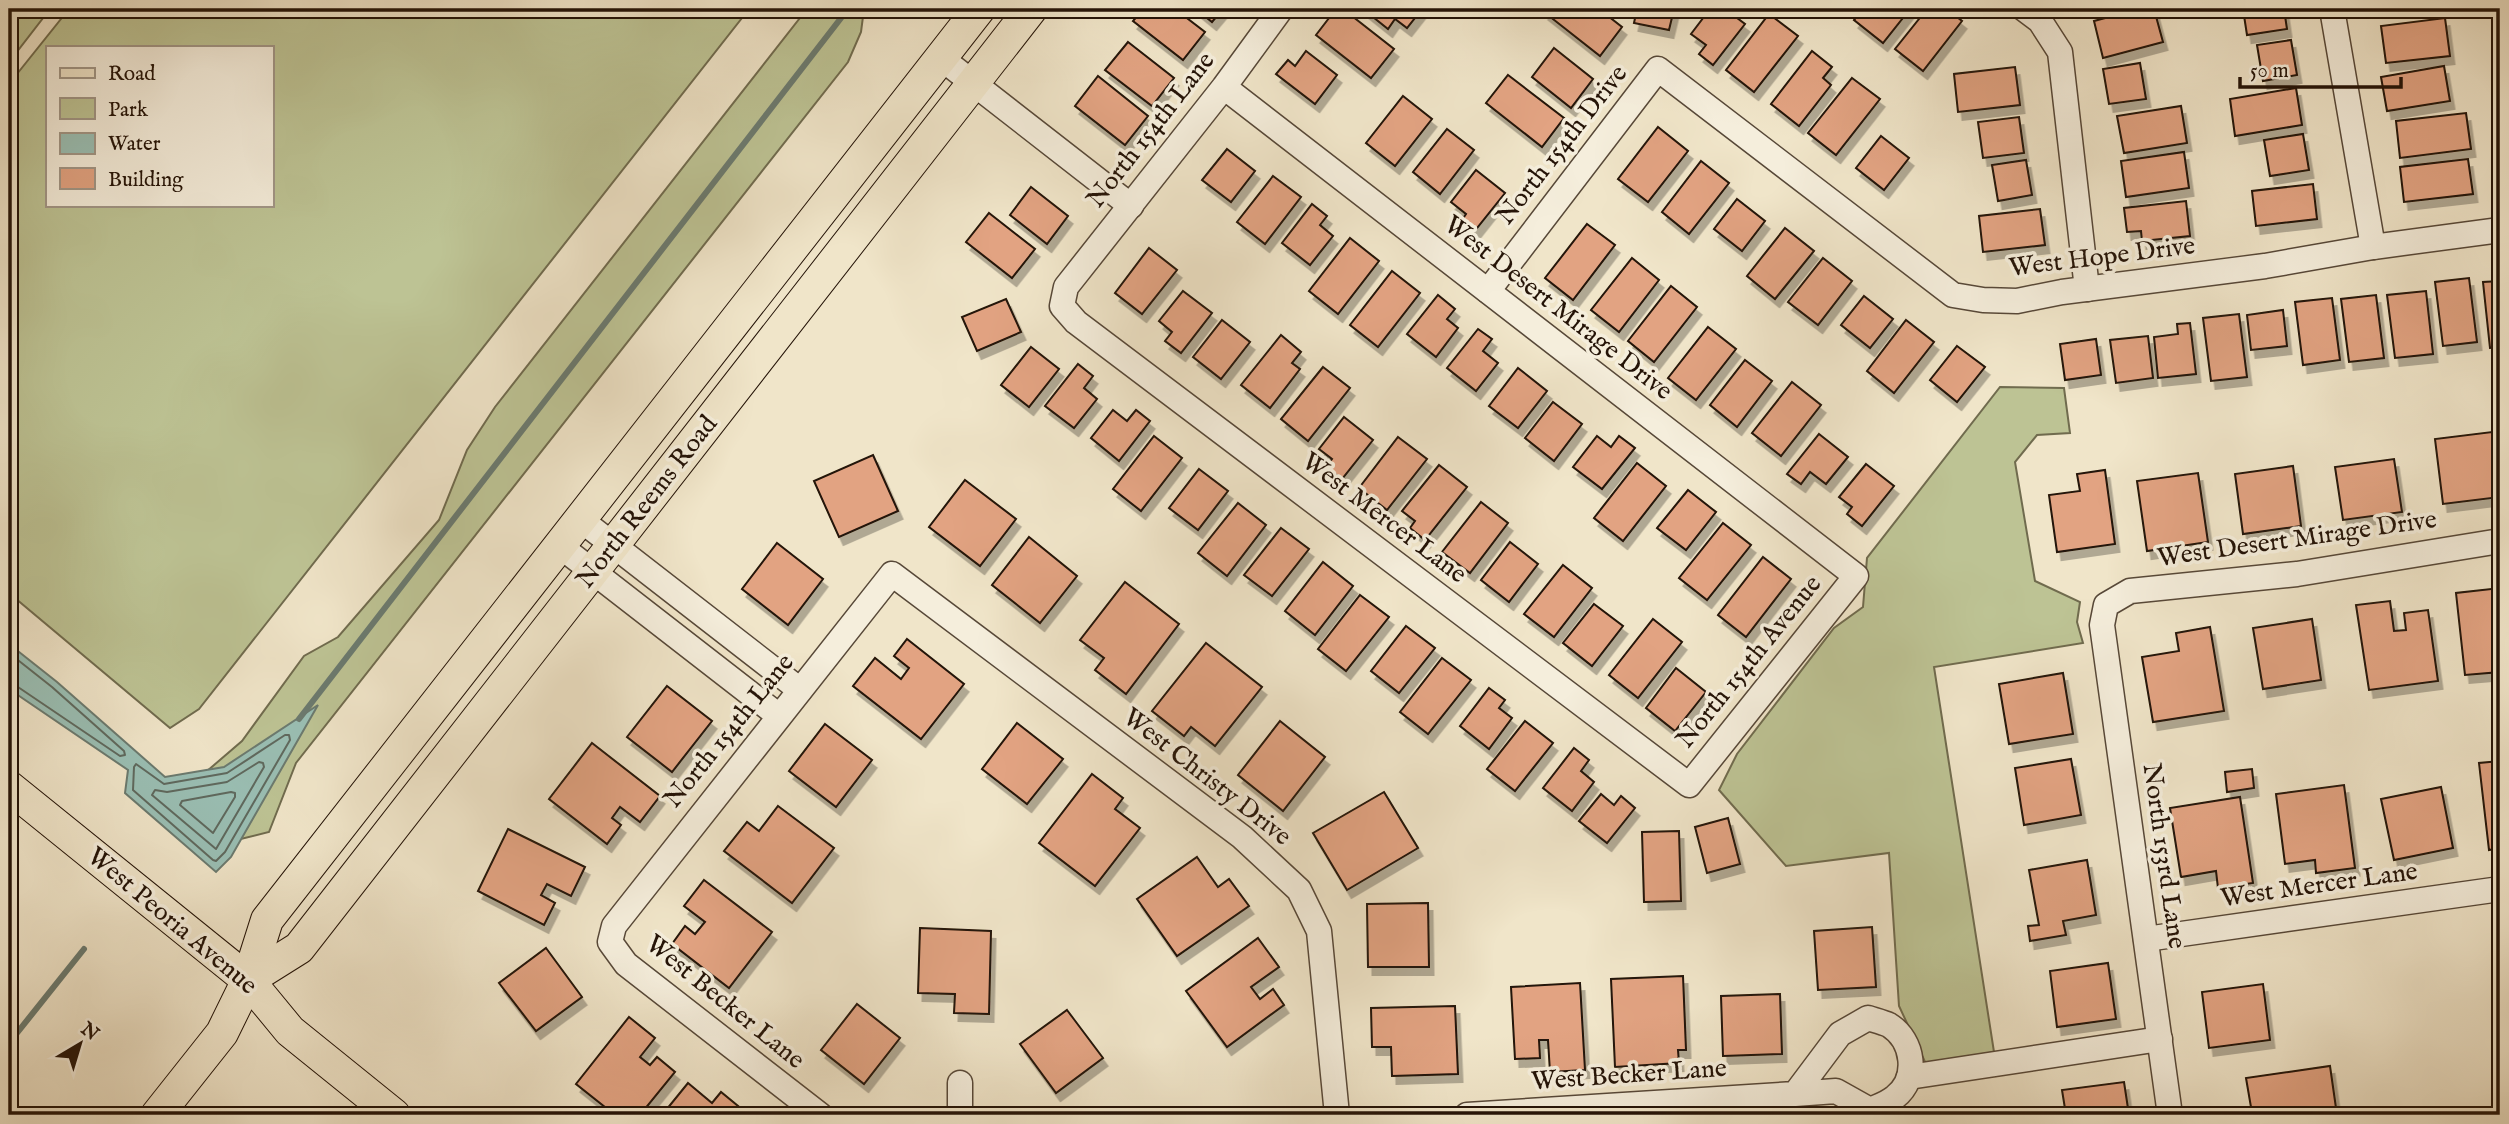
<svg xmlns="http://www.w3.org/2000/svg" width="2509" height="1124" viewBox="0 0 2509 1124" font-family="'IM FELL English',serif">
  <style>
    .green { fill: #bdc394; stroke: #706b4e; stroke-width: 2; fill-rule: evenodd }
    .water { fill: #9abfb4; stroke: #6b7a6f; stroke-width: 2 }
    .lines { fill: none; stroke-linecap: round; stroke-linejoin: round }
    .shore { stroke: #5f695e; stroke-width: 2 }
    .stream { stroke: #6b7a6f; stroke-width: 6 }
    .building { fill: #e2a382; stroke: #241307; stroke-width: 2; filter: url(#shadow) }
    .minor-casing { stroke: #574838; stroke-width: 27 }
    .major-casing { stroke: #241307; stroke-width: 34 }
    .minor { stroke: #f5eedc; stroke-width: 24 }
    .major { stroke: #f0e5c9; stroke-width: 32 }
    .labels { text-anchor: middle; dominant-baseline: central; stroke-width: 7; stroke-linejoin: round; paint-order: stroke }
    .street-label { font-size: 26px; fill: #241307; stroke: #f5eedc }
  </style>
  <defs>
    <filter id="shadow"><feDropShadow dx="4.5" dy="8" stdDeviation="0" flood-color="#0004"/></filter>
  </defs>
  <rect width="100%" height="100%" fill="#f0e5c9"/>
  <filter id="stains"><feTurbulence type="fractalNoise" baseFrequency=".00286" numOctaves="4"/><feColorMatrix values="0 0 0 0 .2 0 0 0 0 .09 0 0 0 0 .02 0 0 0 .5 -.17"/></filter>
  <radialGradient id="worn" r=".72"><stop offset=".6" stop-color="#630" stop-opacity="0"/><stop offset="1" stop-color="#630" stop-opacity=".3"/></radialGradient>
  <!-- green -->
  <g class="green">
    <polygon points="9,9 50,9 9,62"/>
    <path d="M69,9h680l-550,700 -29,19 -161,-135v-509zM47,47h224v158h-224z"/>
    <polygon points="807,9 864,9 861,32 848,62 296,763 269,832 220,844 185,790 242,741 304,656 338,637 439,520 467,450 495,407"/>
    <polygon points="2000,387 2064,388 2070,433 2037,435 2015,462 2035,581 2080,602 2077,622 2083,643 1934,667 1994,1052 1926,1064 1899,1006 1889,853 1786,866 1719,790 1737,754 1834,628 1863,607 1867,558"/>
  </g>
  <!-- water -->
  <polygon class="water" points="9,644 57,682 165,777 224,767 318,705 231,857 216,872 125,793 128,770 9,689"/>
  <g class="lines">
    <!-- shore -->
    <g class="shore">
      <polyline points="9,653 52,687 124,751 125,755 120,756 15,685 9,684"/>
      <polygon points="285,735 289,735 290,740 225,852 216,861 213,860 133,790 134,767 136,764 164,784 227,773"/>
      <polygon points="259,762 263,763 264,767 216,849 152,795 155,790 167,792 227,782"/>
      <polygon points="231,792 235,793 235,797 213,833 180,805 182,801"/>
    </g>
    <!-- stream -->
    <g class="stream">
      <polyline points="299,719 848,9"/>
      <polyline points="9,1043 84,949"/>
    </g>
  </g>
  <!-- building -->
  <g class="building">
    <polygon points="1143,9 1175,9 1205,32 1183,60 1133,21"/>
    <polygon points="1196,9 1223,9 1212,22"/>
    <polygon points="1336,9 1343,9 1394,49 1371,78 1316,35"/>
    <polygon points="1363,9 1422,9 1407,28 1395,19 1388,29"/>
    <polygon points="1547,9 1599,9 1622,27 1600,56 1544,12"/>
    <polygon points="1637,9 1674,9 1669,30 1634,23"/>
    <polygon points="1710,9 1725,9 1745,24 1713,65 1699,54 1706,45 1691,34"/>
    <polygon points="1863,9 1910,9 1883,43 1854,20"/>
    <polygon points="1927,9 1947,9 1962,21 1923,71 1895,49"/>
    <polygon points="2139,9 2154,9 2163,42 2103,58 2094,21"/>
    <polygon points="2243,9 2284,9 2287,29 2247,35"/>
    <polygon points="1769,14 1798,36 1754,92 1726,70"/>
    <polygon points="2445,18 2450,56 2386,63 2381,26"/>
    <polygon points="2291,40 2297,75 2263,81 2257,45"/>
    <polygon points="1128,42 1174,78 1152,106 1105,70"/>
    <polygon points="1554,48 1593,79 1571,108 1532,77"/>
    <polygon points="1306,51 1337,75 1315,104 1276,74 1288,60 1295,66"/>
    <polygon points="1812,51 1832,67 1823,78 1831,85 1799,126 1771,104"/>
    <polygon points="2140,63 2146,99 2109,104 2103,69"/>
    <polygon points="2444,66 2450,101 2387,111 2381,77"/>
    <polygon points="2015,67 2020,105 1958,112 1954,74"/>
    <polygon points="1508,75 1564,118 1542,147 1486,103"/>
    <polygon points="1098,76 1148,116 1125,145 1075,106"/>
    <polygon points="1852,78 1880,99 1836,155 1808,133"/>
    <polygon points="2296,88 2302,125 2235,136 2230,99"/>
    <polygon points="1403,96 1432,119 1395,166 1366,143"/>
    <polygon points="2181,106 2187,143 2124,153 2117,116"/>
    <polygon points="2466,113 2471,149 2400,158 2396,121"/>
    <polygon points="2019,117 2024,153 1983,158 1978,122"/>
    <polygon points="1658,127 1688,151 1648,202 1618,179"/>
    <polygon points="1447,129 1474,150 1440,194 1413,172"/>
    <polygon points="2303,134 2309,170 2270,176 2264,140"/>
    <polygon points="1881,136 1909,158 1884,190 1856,168"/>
    <polygon points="1227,149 1255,171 1231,202 1202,180"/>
    <polygon points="2184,152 2189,188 2126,197 2121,161"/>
    <polygon points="2468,159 2473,194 2404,202 2400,167"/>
    <polygon points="2026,160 2032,195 1998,201 1992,165"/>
    <polygon points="1701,161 1729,183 1689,234 1662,212"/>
    <polygon points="1476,170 1505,193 1473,233 1460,223 1466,214 1451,202"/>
    <polygon points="1273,176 1301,197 1265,244 1237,222"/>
    <polygon points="2313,184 2317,219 2256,226 2252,191"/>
    <polygon points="1031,187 1068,216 1047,244 1010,215"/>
    <polygon points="1737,199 1765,221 1742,251 1714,229"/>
    <polygon points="2186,201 2190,236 2142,241 2141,231 2127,232 2124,208"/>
    <polygon points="1312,204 1327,216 1320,225 1333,236 1310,265 1282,243"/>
    <polygon points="2040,209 2045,245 1983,252 1979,216"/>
    <polygon points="989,213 1035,249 1012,278 966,242"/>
    <polygon points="1587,224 1615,245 1573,300 1545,278"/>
    <polygon points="1785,228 1814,251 1775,299 1747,276"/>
    <polygon points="1350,238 1379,261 1338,314 1309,291"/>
    <polygon points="1149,248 1177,270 1142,314 1115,293"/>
    <polygon points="1632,258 1659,280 1619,332 1591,310"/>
    <polygon points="1823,258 1852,281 1818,325 1788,302"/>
    <polygon points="1392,271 1420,293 1378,347 1350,325"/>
    <polygon points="2469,278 2477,342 2443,346 2435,282"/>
    <polygon points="2500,281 2500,347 2490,348 2483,282"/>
    <polygon points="1671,286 1697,307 1654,362 1628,341"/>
    <polygon points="1183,291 1212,313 1181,353 1165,341 1172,332 1159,321"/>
    <polygon points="2426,291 2433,354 2395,358 2387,295"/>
    <polygon points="1438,295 1455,309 1447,319 1458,328 1436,357 1407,334"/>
    <polygon points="2376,295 2384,358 2349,362 2341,299"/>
    <polygon points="1864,296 1893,319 1870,348 1841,325"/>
    <polygon points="2332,298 2340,360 2303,365 2295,302"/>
    <polygon points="1006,299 1021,332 977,351 962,317"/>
    <polygon points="2283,310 2287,346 2251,350 2247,315"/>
    <polygon points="2239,314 2247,377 2211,381 2203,318"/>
    <polygon points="1222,320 1250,342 1221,379 1193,357"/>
    <polygon points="1906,320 1934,342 1894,393 1867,371"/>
    <polygon points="2190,323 2196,374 2158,378 2154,337 2178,334 2177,324"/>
    <polygon points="1708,327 1736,349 1696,400 1668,378"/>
    <polygon points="1478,329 1492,339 1483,351 1498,363 1476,391 1447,368"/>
    <polygon points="1281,335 1301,352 1292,363 1300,369 1270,408 1241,385"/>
    <polygon points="2148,336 2153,378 2116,383 2110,340"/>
    <polygon points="2096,339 2101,375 2065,380 2060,344"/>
    <polygon points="1957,346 1985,367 1957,402 1930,380"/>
    <polygon points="1031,347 1059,369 1029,407 1001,385"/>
    <polygon points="1745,360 1772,381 1737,427 1710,405"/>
    <polygon points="1078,364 1093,376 1084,388 1097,399 1074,428 1045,406"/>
    <polygon points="1323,367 1350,388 1308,441 1281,419"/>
    <polygon points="1518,368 1547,391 1518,428 1489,406"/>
    <polygon points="1792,382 1821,405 1781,456 1752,433"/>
    <polygon points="1553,402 1582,424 1554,461 1525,438"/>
    <polygon points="1113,410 1127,421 1136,410 1150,421 1119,461 1091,438"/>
    <polygon points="1344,417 1373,440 1342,479 1326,467 1332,459 1319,449"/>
    <polygon points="2492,432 2500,497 2443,504 2435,439"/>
    <polygon points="1819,434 1848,457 1826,484 1810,472 1801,484 1787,474"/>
    <polygon points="1154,436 1182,458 1141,511 1113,489"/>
    <polygon points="1597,436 1611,447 1619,436 1635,448 1602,489 1573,467"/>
    <polygon points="1398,437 1427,459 1387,510 1359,488"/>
    <polygon points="873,455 898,511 839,537 814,481"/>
    <polygon points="2394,459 2402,512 2343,520 2335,467"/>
    <polygon points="1637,463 1666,486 1623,541 1594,518"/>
    <polygon points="1866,464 1894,486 1862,526 1847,514 1852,507 1839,497"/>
    <polygon points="1439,465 1467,487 1425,540 1410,528 1415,521 1402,511"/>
    <polygon points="2293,466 2301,526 2243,534 2235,474"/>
    <polygon points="1199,469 1228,491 1198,530 1169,508"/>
    <polygon points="2105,470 2115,544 2057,552 2049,495 2080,491 2077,474"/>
    <polygon points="2198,473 2208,542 2147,551 2137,481"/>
    <polygon points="965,480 1016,519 980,566 929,527"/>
    <polygon points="1688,490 1716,512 1686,550 1657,528"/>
    <polygon points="1481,502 1508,523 1470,573 1442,552"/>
    <polygon points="1238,503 1266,525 1227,576 1198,553"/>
    <polygon points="1723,523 1751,545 1707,600 1679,578"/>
    <polygon points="1281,528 1309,549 1272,596 1244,575"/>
    <polygon points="1029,537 1077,576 1040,623 992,585"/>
    <polygon points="1510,542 1538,564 1509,602 1481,580"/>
    <polygon points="777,543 823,579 788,625 742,589"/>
    <polygon points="1763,557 1791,579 1746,637 1718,615"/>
    <polygon points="1323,562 1353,586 1315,635 1285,611"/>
    <polygon points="1563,565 1592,588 1554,637 1524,614"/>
    <polygon points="1125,582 1179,624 1126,694 1095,670 1104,658 1080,640"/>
    <polygon points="2500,588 2500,672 2465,675 2456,593"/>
    <polygon points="1360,595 1389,617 1346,671 1318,649"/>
    <polygon points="2390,601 2394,631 2406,630 2404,613 2428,610 2438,681 2369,690 2356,605"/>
    <polygon points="1594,604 1623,626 1592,666 1563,643"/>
    <polygon points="1653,619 1682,642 1638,698 1609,675"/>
    <polygon points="2312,619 2321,680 2263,689 2253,628"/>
    <polygon points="1406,626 1435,648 1399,693 1371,671"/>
    <polygon points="2210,627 2224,711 2153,722 2142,657 2179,651 2176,633"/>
    <polygon points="907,639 964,684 921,739 853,686 875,658 901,679 909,668 894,656"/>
    <polygon points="1206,643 1262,687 1215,746 1191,727 1184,736 1152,711"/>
    <polygon points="1442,658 1471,680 1428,734 1400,712"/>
    <polygon points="1676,668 1706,692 1675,731 1646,708"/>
    <polygon points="2063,673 2073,734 2009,744 1999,684"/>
    <polygon points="667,686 712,721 672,772 627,737"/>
    <polygon points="1489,688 1505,700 1499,708 1512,718 1489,749 1460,726"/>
    <polygon points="1280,721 1325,757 1283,811 1238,775"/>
    <polygon points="1525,721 1553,743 1515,791 1487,769"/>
    <polygon points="1017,723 1063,759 1027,804 982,769"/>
    <polygon points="825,724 872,760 836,807 789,771"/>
    <polygon points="592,743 660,796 640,822 620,807 612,818 621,825 607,844 549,799"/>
    <polygon points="1574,748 1589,760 1581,771 1594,782 1572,811 1543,788"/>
    <polygon points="2071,759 2081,815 2024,825 2015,768"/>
    <polygon points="2500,761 2500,848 2489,850 2479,763"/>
    <polygon points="2252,769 2254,788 2227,792 2225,772"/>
    <polygon points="1092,774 1123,798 1115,809 1140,828 1095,886 1039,843"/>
    <polygon points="2344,785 2355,868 2316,873 2315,860 2285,864 2276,794"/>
    <polygon points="2441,787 2453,848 2394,860 2381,799"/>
    <polygon points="1384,792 1418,848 1347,890 1313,833"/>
    <polygon points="1601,794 1614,805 1621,796 1635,808 1607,843 1579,821"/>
    <polygon points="2240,797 2253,883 2218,888 2216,871 2181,877 2170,808"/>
    <polygon points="778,806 834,848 792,903 724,851 747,822 759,831"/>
    <polygon points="1728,818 1740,864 1707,873 1695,827"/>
    <polygon points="508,829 585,867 571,896 547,884 541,895 555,903 544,925 478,891"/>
    <polygon points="1679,831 1681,901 1644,902 1642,832"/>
    <polygon points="1197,857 1218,887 1229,879 1249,906 1177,956 1137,899"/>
    <polygon points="2087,860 2096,915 2063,921 2066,935 2030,941 2028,926 2039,925 2029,870"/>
    <polygon points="704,880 772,932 729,988 672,944 685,926 695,934 705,922 684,906"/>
    <polygon points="1428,903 1429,967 1368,967 1367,904"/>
    <polygon points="1872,927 1876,987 1818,990 1814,931"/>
    <polygon points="920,928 991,931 989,1014 954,1013 955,994 918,993"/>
    <polygon points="1258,938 1279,967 1251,987 1260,999 1273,989 1284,1005 1227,1047 1186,991"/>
    <polygon points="546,948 582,997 536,1031 499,983"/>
    <polygon points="2108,963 2116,1019 2057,1027 2050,971"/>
    <polygon points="1683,976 1686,1050 1678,1050 1679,1063 1615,1067 1611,979"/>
    <polygon points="1580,983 1585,1070 1550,1072 1548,1040 1539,1040 1540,1058 1515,1059 1511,987"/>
    <polygon points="2263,984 2270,1040 2209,1048 2202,992"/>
    <polygon points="1780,994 1782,1054 1723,1056 1721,996"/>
    <polygon points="857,1004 900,1038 864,1084 821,1050"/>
    <polygon points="1455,1006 1458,1074 1392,1076 1391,1047 1372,1047 1371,1008"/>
    <polygon points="1067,1010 1103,1058 1056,1093 1020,1044"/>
    <polygon points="629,1017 655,1038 640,1057 650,1065 657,1057 675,1072 640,1115 615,1115 576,1084"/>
    <polygon points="2330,1066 2337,1115 2269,1115 2268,1110 2252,1113 2246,1078"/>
    <polygon points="2124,1082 2129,1115 2066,1115 2062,1090"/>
    <polygon points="688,1083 712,1103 721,1092 749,1115 662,1115"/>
  </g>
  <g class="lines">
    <!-- minor casing -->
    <g class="minor-casing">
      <g id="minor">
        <polyline points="2024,9 2040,21 2060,52 2087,289"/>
        <polyline points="2332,9 2373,247"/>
        <polyline points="941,58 1131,206"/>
        <polyline points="1224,87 1856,576 1689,785 1076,322 1062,306 1066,287 1224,87 1281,9"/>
        <polyline points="1488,291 1658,69 1953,295 1983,300 2017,301 2062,292 2265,266 2373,247 2500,230"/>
        <polyline points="581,520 800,690"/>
        <polyline points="560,546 779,716"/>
        <polyline points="2146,939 2500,889"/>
        <polyline points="1909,1077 2160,1039"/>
        <polyline points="960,1083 960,1115"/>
        <polyline points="820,1115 626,964 610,942 614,926 892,574 1242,837 1299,890 1319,931 1337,1115"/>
        <path d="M1467,1115l328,-21 41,-3 34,19c9,-4 18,-7 25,-13 24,-19 19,-56 -6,-72 -6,-3 -15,-5 -21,-7l-28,16 -45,60"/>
        <polyline points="2170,1115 2102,625 2106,605 2130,591 2297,574 2500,541"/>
      </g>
    </g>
    <!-- major casing -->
    <g class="major-casing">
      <g id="major">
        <polyline points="9,787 248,980 290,1031 394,1115"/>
        <polyline points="248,980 299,948 1031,9"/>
        <polyline points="157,1115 222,1033 248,980 267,920 979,9"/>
      </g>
    </g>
    <!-- minor -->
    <use href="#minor" class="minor"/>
    <!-- major -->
    <use href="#major" class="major"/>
  </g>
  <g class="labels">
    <!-- street labels -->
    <g class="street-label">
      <text transform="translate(1151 130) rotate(-52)">North 154th Lane</text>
      <text transform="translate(1562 145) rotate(-52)">North 154th Drive</text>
      <text transform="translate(2102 257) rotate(-7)">West Hope Drive</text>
      <text transform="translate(1558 308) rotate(38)">West Desert Mirage Drive</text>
      <text transform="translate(647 502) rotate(-52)">North Reems Road</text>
      <text transform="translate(1384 518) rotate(37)">West Mercer Lane</text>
      <text transform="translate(2297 539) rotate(-8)">West Desert Mirage Drive</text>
      <text transform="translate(1749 662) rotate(-51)">North 154th Avenue</text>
      <text transform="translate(729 731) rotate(-51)">North 154th Lane</text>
      <text transform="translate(1207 777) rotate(38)">West Christy Drive</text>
      <text transform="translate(2164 856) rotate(82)">North 153rd Lane</text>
      <text transform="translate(2319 885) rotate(-8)">West Mercer Lane</text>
      <text transform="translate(172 921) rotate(40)">West Peoria Avenue</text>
      <text transform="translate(725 1002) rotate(39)">West Becker Lane</text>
      <text transform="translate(1629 1075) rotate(-4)">West Becker Lane</text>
    </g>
  </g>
  <!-- margin -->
  <rect width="2509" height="1124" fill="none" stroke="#f0e5c9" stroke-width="35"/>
  <rect x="10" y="10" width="2488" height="1103" fill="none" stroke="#241307" stroke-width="3.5"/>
  <rect x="18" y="18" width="2474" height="1089" fill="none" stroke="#241307" stroke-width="2"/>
  <!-- legend -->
  <rect x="46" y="46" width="228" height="161" fill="#f5eedc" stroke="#a19687" stroke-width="2"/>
  <rect x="60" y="68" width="35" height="10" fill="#f0e5c9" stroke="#a19687" stroke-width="2"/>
  <text x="108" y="80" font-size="21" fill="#241307">Road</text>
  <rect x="60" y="98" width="35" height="21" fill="#bdc394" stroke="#a19687" stroke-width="2"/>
  <text x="108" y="116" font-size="21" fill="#241307">Park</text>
  <rect x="60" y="133" width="35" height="21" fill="#9abfb4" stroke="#a19687" stroke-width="2"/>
  <text x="108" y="150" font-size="21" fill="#241307">Water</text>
  <rect x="60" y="168" width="35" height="21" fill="#e2a382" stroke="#a19687" stroke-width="2"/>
  <text x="108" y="186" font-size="21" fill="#241307">Building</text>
  <!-- north arrow -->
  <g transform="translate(80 1044) rotate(38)" stroke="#f5eedc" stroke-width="5" paint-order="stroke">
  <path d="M0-5L12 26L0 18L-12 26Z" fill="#241307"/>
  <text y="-10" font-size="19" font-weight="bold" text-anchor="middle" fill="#241307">N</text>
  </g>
  <!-- scale -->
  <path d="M2240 77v10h161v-10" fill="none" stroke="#241307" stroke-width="3.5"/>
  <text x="2250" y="77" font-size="21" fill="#241307" stroke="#f5eedc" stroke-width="5" paint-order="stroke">50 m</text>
  <rect width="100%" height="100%" filter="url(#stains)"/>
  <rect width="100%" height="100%" fill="url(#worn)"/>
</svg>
